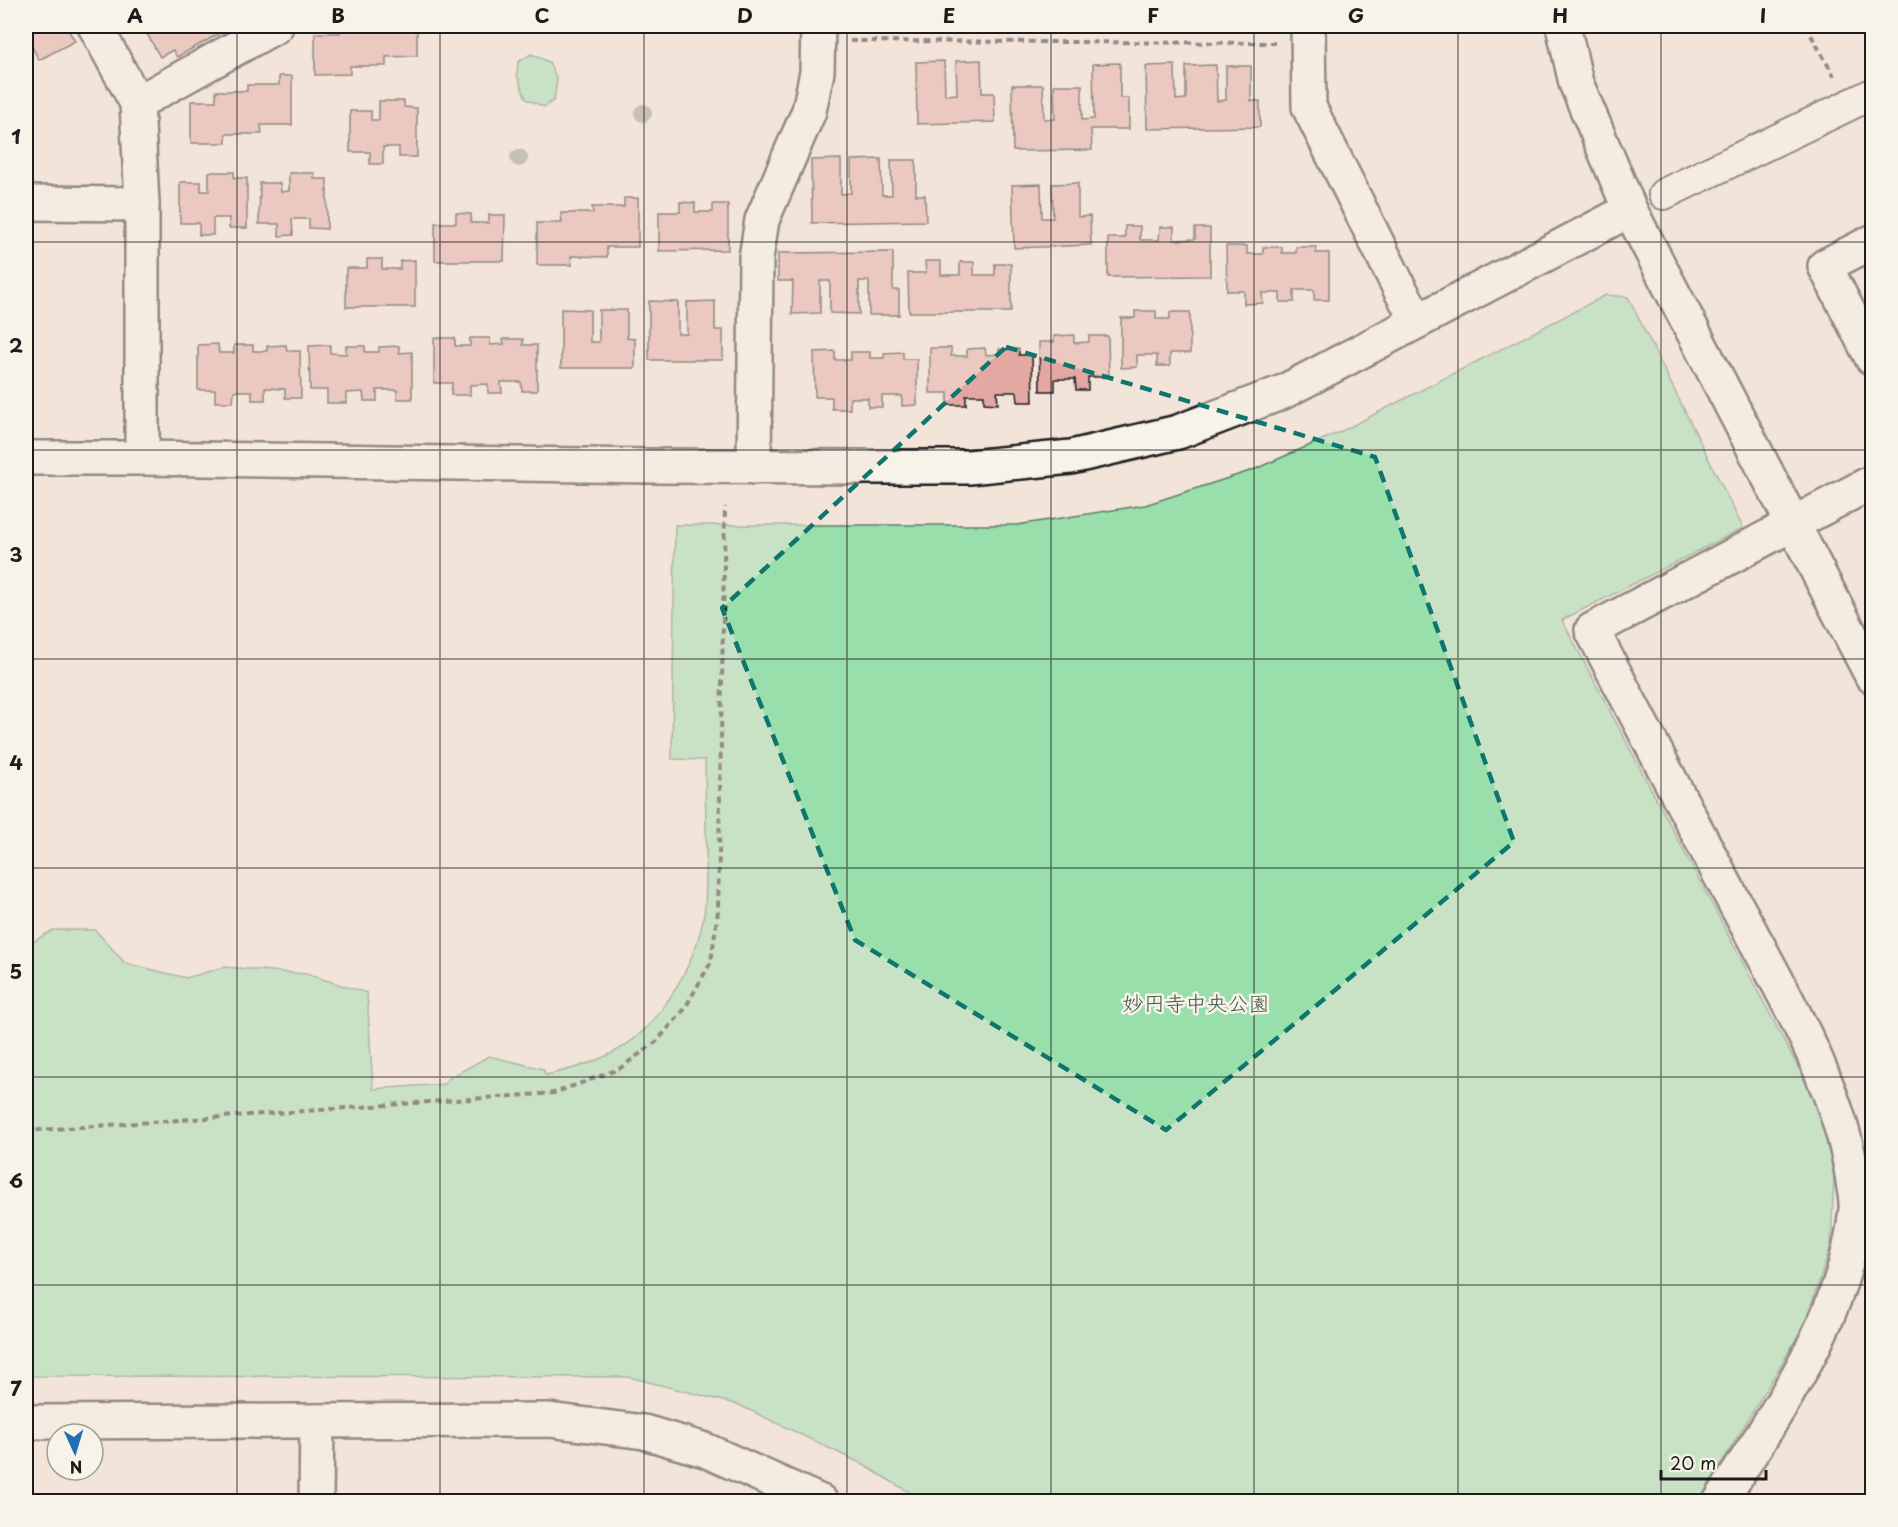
<svg xmlns="http://www.w3.org/2000/svg" width="1898" height="1527" viewBox="0 0 1898 1527" font-family="'Playpen Sans','Klee One',sans-serif">
  <style>
    .green { fill: #98dfac; stroke: #5a7e64; stroke-width: 1.5 }
    .building { fill: #e2a8a1; stroke: #1c1c1c; stroke-width: 1.5 }
    .lines { fill: none; stroke-linecap: round; stroke-linejoin: round }
    .pedestrian-casing { stroke: #1c1c1c; stroke-width: 34 }
    .minor-casing { stroke: #1c1c1c; stroke-width: 38 }
    .tertiary-casing { stroke: #1c1c1c; stroke-width: 38 }
    .path { stroke: #1c1c1c; stroke-width: 4; stroke-dasharray: 6 4.5; stroke-linecap: butt }
    .pedestrian { stroke: #f7f3e8; stroke-width: 30 }
    .minor { stroke: #f7f3e8; stroke-width: 33 }
    .tertiary { stroke: #f7f3e8; stroke-width: 33 }
    .tree { fill: #919689 }
    .marked { fill: none; stroke: #0f766e; stroke-width: 4.5; stroke-dasharray: 12 8; stroke-linejoin: round }
    .grid { fill: none; stroke: #1c1c1c; stroke-width: 1.5; stroke-opacity: 0.55 }
    .labels { text-anchor: middle; dominant-baseline: central; stroke-width: 5; stroke-linejoin: round; paint-order: stroke }
    .park-label { font-size: 21px; fill: #415647; stroke: #f7f3e8 }
    .neatline { fill: none; stroke: #1c1c1c; stroke-width: 2 }
    .grid-label { font-size: 20px; text-anchor: middle; font-weight: bold; fill: #1c1c1c }
  </style>
  <rect width="100%" height="100%" fill="#f3e4da"/>
  <filter id="ink" filterUnits="userSpaceOnUse"><feTurbulence type="fractalNoise" baseFrequency=".0167" numOctaves="2"/><feDisplacementMap in="SourceGraphic" scale="12" xChannelSelector="R" yChannelSelector="G"/><feConvolveMatrix kernelMatrix="1 2 1 2 8 2 1 2 1" color-interpolation-filters="sRGB"/></filter>
  <g filter="url(#ink)">
    <!-- green -->
    <g class="green">
      <polygon points="531,54 549,62 557,79 554,100 544,107 526,99 517,75 518,62"/>
      <path d="M1606,295l22,2 115,231 -181,92 258,489 14,67 -3,70 -27,80 -105,175h-775l-64,-38 -121,-58 -110,-28 -603,-1v-430l27,-16h42l30,33 61,15 39,-11 81,7 61,19 6,96 71,-5 5,-6 40,-22 54,13 3,6c24,-5 46,-11 68,-23 46,-23 87,-96 91,-146 3,-49 0,-98 0,-146l-33,-1 3,-234h342l128,-20 108,-35 87,-38z"/>
    </g>
    <!-- building -->
    <g class="building">
      <polygon points="26,26 66,26 75,41 39,60 26,35"/>
      <polygon points="157,26 224,26 226,30 177,57 173,50 160,57 146,32"/>
      <polygon points="341,26 417,26 417,56 386,57 386,66 350,66 350,74 315,75 315,33 340,33"/>
      <polygon points="1036,26 1066,26 1066,27 1036,28"/>
      <polygon points="981,60 982,93 994,93 995,122 917,124 916,62 944,61 945,95 957,94 956,61"/>
      <polygon points="1120,63 1120,98 1129,98 1129,129 1091,129 1092,150 1013,151 1012,85 1043,85 1044,119 1055,119 1054,85 1082,85 1082,120 1094,119 1093,64"/>
      <polygon points="1175,65 1176,100 1186,99 1186,66 1216,65 1217,101 1226,100 1226,66 1251,66 1251,101 1260,101 1260,127 1147,129 1146,66"/>
      <polygon points="279,76 292,76 292,125 261,125 262,134 226,134 226,143 191,143 191,101 216,101 216,91 247,91 247,85 279,85"/>
      <polygon points="379,101 404,101 404,107 417,108 417,157 399,157 399,147 383,147 383,164 370,164 370,152 350,152 350,111 371,111 371,120 379,120"/>
      <polygon points="841,159 841,194 851,193 851,160 881,159 882,195 892,195 891,160 916,160 916,195 925,195 926,221 812,223 811,160"/>
      <polygon points="209,172 234,172 234,178 247,178 247,228 229,228 229,218 213,218 213,235 199,235 199,223 180,223 180,182 201,182 201,191 209,191"/>
      <polygon points="289,173 314,173 314,179 327,179 327,229 309,228 309,219 292,219 293,235 279,236 279,224 259,224 260,183 280,183 281,192 289,191"/>
      <polygon points="1078,183 1078,217 1090,216 1091,245 1014,248 1012,185 1041,184 1042,218 1053,218 1052,184"/>
      <polygon points="624,198 638,198 638,247 607,247 607,257 571,256 572,265 537,265 537,223 562,223 561,213 593,213 592,207 624,207"/>
      <polygon points="680,202 695,203 695,212 713,212 713,204 728,204 728,250 659,251 659,212 680,212"/>
      <polygon points="456,213 471,214 471,223 489,223 489,215 505,215 504,261 435,261 435,223 456,223"/>
      <polygon points="1125,226 1140,226 1140,240 1159,240 1160,227 1174,227 1174,240 1195,239 1195,228 1210,228 1210,276 1108,277 1108,238 1125,238"/>
      <polygon points="1226,246 1247,246 1247,254 1263,254 1263,247 1282,247 1282,253 1296,253 1296,247 1316,247 1316,253 1329,253 1329,300 1314,300 1314,290 1294,290 1294,302 1280,302 1280,293 1262,293 1263,303 1244,304 1244,291 1227,291"/>
      <polygon points="893,252 893,290 899,290 899,315 869,315 869,281 859,281 859,314 830,313 830,281 820,281 820,313 792,314 793,281 778,281 778,253"/>
      <polygon points="367,259 382,259 382,269 400,269 400,261 415,260 415,307 346,307 346,268 367,268"/>
      <polygon points="925,261 941,261 941,275 960,275 960,262 974,262 974,275 995,275 995,264 1011,264 1011,312 909,312 908,273 926,273"/>
      <polygon points="649,301 678,302 678,334 687,334 687,302 715,301 715,330 723,330 723,360 649,360"/>
      <polygon points="561,309 590,310 590,342 599,342 599,310 627,310 627,338 635,339 635,368 561,368"/>
      <polygon points="1135,311 1156,311 1156,319 1170,319 1170,312 1190,312 1190,353 1170,353 1170,366 1157,366 1157,355 1137,355 1137,367 1121,368 1121,318 1135,318"/>
      <polygon points="1074,335 1074,343 1089,342 1089,336 1108,336 1109,377 1088,377 1088,390 1076,390 1075,379 1055,379 1055,391 1040,391 1039,342 1054,342 1054,336"/>
      <polygon points="434,338 455,338 455,346 470,346 470,338 490,338 490,345 504,344 503,339 523,339 523,345 537,345 537,391 522,391 521,382 501,382 502,393 488,393 488,384 470,385 470,395 451,395 452,383 434,383"/>
      <polygon points="218,344 219,353 234,353 234,345 253,345 253,351 267,351 267,346 286,345 287,351 300,351 301,398 285,398 285,389 265,388 265,400 252,400 252,391 234,391 233,402 215,402 215,390 198,390 198,345"/>
      <polygon points="330,345 330,353 346,354 346,346 365,346 365,352 379,352 379,347 399,346 399,353 412,352 412,399 397,399 397,390 377,390 377,401 364,401 363,392 346,393 346,403 327,403 327,390 310,390 309,346"/>
      <polygon points="930,348 951,348 951,356 967,356 967,349 985,348 986,355 999,354 999,349 1019,349 1019,355 1032,355 1033,402 1018,402 1017,392 997,392 998,404 984,403 984,395 966,395 966,405 948,405 948,393 930,393"/>
      <polygon points="835,351 835,360 851,360 851,352 870,352 870,358 884,358 884,353 903,352 903,359 917,359 917,405 902,406 902,396 882,396 882,407 868,407 868,398 850,398 850,409 832,409 832,397 815,397 814,352"/>
    </g>
    <g class="lines">
      <!-- pedestrian casing -->
      <g class="pedestrian-casing">
        <polyline id="pedestrian" points="1664,194 1872,94"/>
      </g>
      <!-- minor casing -->
      <g class="minor-casing">
        <g id="minor">
          <polyline points="95,26 137,103 142,204 142,458"/>
          <polyline points="1308,26 1309,107 1401,291 1418,321"/>
          <polyline points="137,103 276,26"/>
          <polyline points="26,203 142,204"/>
          <polyline points="1872,242 1825,266 1872,358"/>
          <polyline points="754,467 756,258 762,220 809,111 817,72 818,26"/>
          <polyline points="316,1502 317,1421"/>
          <path d="M1720,1502c56,-91 125,-183 136,-292 1,-10 -2,-20 -3,-29 -13,-98 -78,-202 -124,-289 -46,-87 -91,-174 -137,-262l280,-148"/>
        </g>
      </g>
      <!-- tertiary casing -->
      <g class="tertiary-casing">
        <g id="tertiary">
          <polyline points="1563,26 1576,83 1630,210 1872,676"/>
          <polyline points="26,458 142,458 649,466 862,467 969,467 1071,457 1178,432 1283,392 1630,210"/>
          <polyline points="26,1422 549,1420 644,1432 705,1450 821,1502"/>
        </g>
      </g>
      <!-- path -->
      <g class="path">
        <polyline points="1806,26 1834,76"/>
        <polyline points="850,41 1275,43"/>
        <polyline points="26,1131 554,1093 619,1069 656,1042 684,1010 711,962 718,911 725,507"/>
      </g>
      <!-- pedestrian -->
      <use href="#pedestrian" class="pedestrian"/>
      <!-- minor -->
      <use href="#minor" class="minor"/>
      <!-- tertiary -->
      <use href="#tertiary" class="tertiary"/>
    </g>
    <!-- trees -->
    <g class="tree">
      <circle cx="643" cy="113" r="9"/>
      <circle cx="519" cy="158" r="9"/>
    </g>
  </g>
  <!-- marked area -->
  <path d="M0 0H1898V1527H0ZM1006,347l369,110 139,385 -348,288 -311,-190 -133,-332z" fill="#f3e4da" fill-opacity=".55" fill-rule="evenodd"/>
  <path class="marked" d="M1006,347l369,110 139,385 -348,288 -311,-190 -133,-332z"/>
  <!-- grid -->
  <path class="grid" d="M237,26v1476M440,26v1476M644,26v1476M847,26v1476M1051,26v1476M1254,26v1476M1458,26v1476M1661,26v1476M26,242h1846M26,450h1846M26,659h1846M26,868h1846M26,1077h1846M26,1285h1846"/>
  <g class="labels">
    <!-- park labels -->
    <g class="park-label">
      <text x="1196" y="1002">妙円寺中央公園</text>
    </g>
  </g>
  <!-- margin -->
  <rect width="1898" height="1527" fill="none" stroke="#f7f3e8" stroke-width="66"/>
  <!-- north arrow -->
  <g transform="translate(75 1452) rotate(176)"><circle r="28" fill="#f7f3e8" stroke="#9f9d96" stroke-width="1.5"/>
  <path d="M0-4.5L10 22L0 15L-10 22Z" fill="#1f6fb2"/>
  <text y="-9" font-size="16" font-weight="bold" text-anchor="middle" fill="#1c1c1c">N</text>
  </g>
  <!-- scale -->
  <path d="M1661 1470v9h105v-9" fill="none" stroke="#1c1c1c" stroke-width="3"/>
  <text x="1670" y="1470" font-size="18" fill="#1c1c1c" stroke="#f7f3e8" stroke-width="4.5" paint-order="stroke">20 m</text>
  <rect x="33" y="33" width="1832" height="1461" class="neatline"/>
  <g class="grid-label">
    <text x="135" y="23">A</text>
    <text x="338" y="23">B</text>
    <text x="542" y="23">C</text>
    <text x="745" y="23">D</text>
    <text x="949" y="23">E</text>
    <text x="1153" y="23">F</text>
    <text x="1356" y="23">G</text>
    <text x="1560" y="23">H</text>
    <text x="1763" y="23">I</text>
    <text x="16" y="144">1</text>
    <text x="16" y="353">2</text>
    <text x="16" y="562">3</text>
    <text x="16" y="770">4</text>
    <text x="16" y="979">5</text>
    <text x="16" y="1188">6</text>
    <text x="16" y="1396">7</text>
  </g>
</svg>
